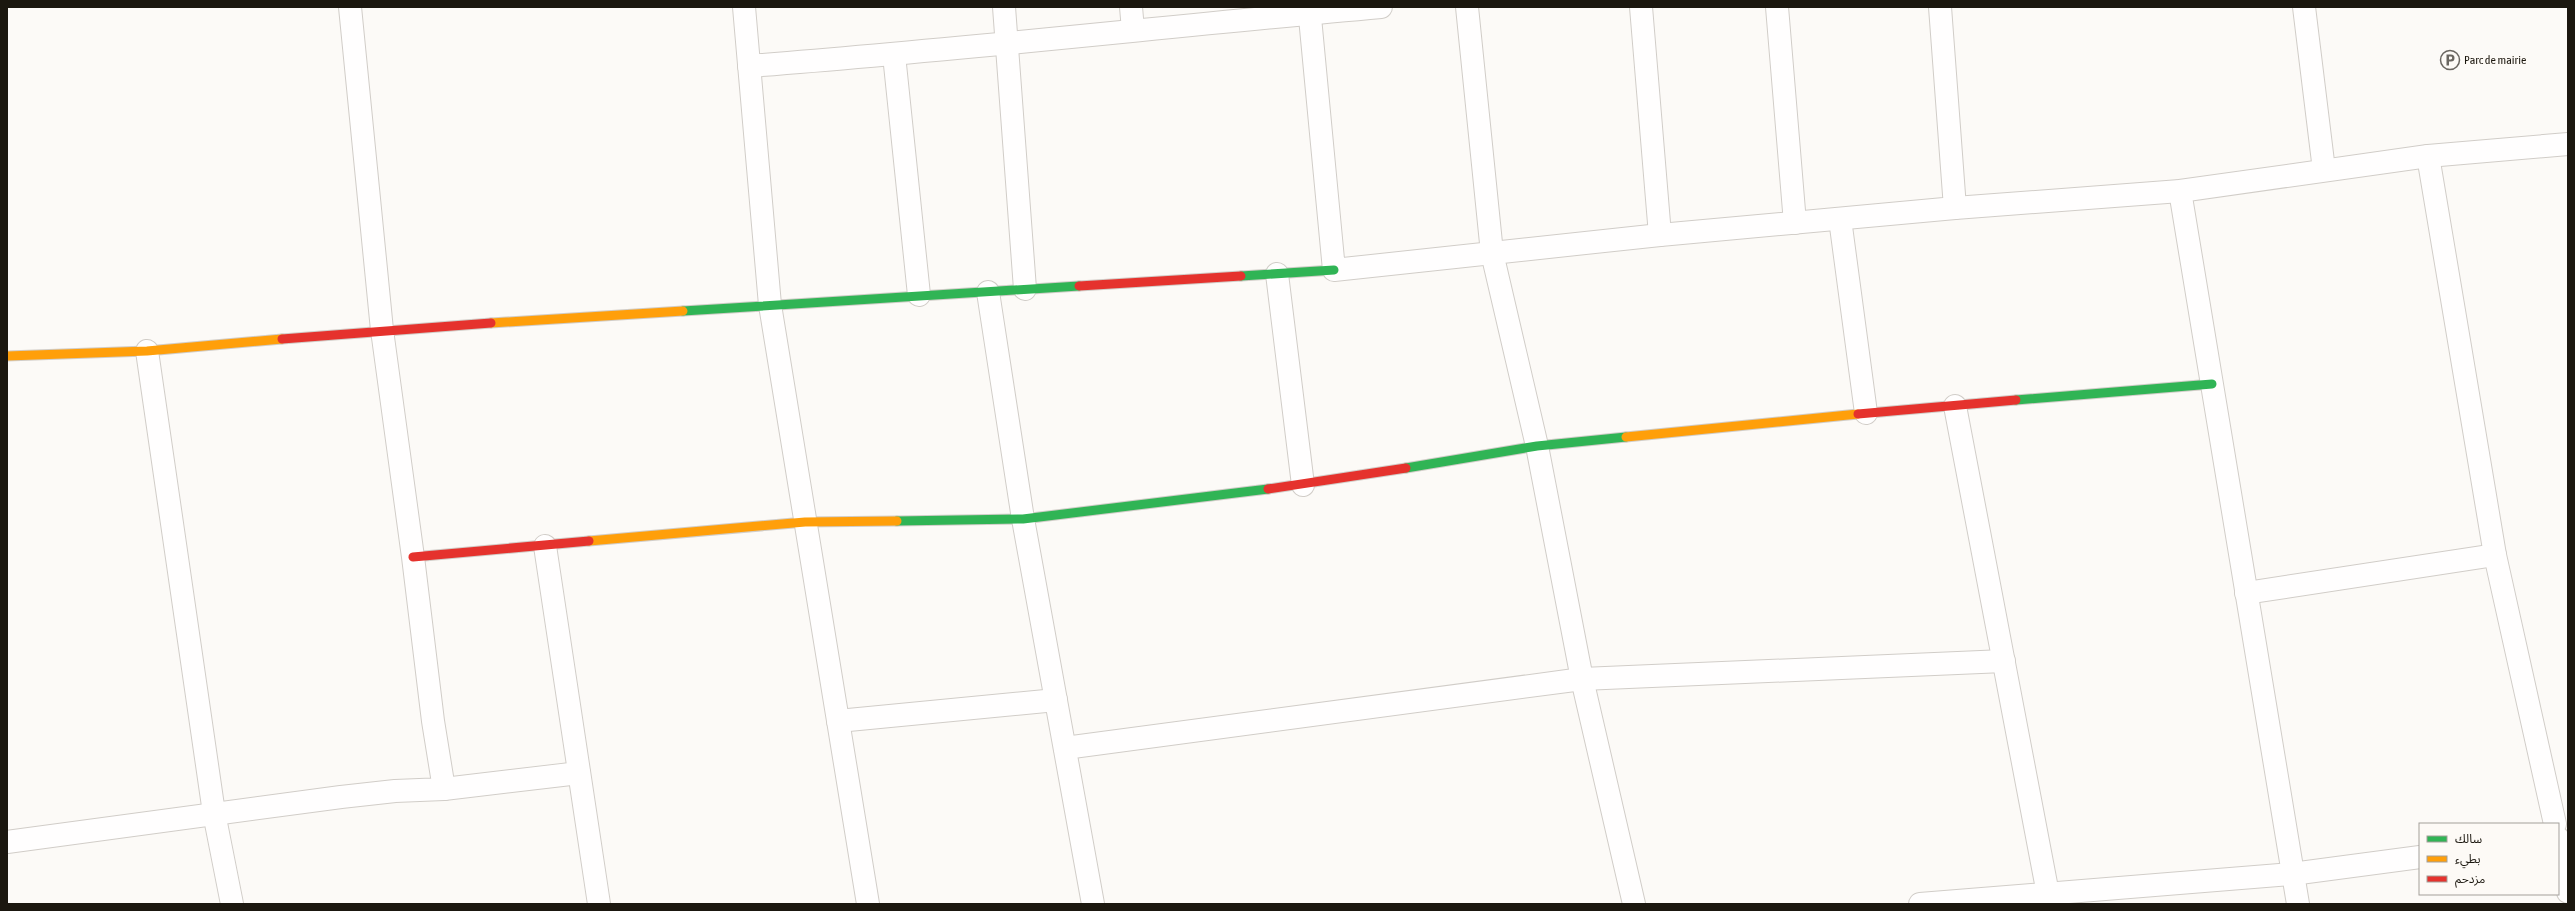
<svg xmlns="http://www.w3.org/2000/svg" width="2575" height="911" viewBox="0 0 2575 911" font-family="'Asap Condensed','Noto Sans Arabic',sans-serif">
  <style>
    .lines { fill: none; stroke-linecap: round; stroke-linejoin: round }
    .street-casing { stroke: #d1cdc8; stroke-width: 24 }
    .fast-casing { stroke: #d1cdc8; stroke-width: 11 }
    .slow-casing { stroke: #d1cdc8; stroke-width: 11 }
    .jam-casing { stroke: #d1cdc8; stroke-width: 11 }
    .street { stroke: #fffefe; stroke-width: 22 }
    .fast { stroke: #30b455; stroke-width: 9 }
    .slow { stroke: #ff9f0a; stroke-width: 9 }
    .jam { stroke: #e5322d; stroke-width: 9 }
    .labels { text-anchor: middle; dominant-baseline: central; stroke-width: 3; stroke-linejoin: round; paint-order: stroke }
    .poi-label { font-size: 12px; fill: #1b170f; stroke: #fdfaf6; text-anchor: start }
  </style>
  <rect width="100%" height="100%" fill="#fcfaf7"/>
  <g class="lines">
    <!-- street casing -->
    <g class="street-casing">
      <g id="street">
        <polyline points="744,7 770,305 868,904"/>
        <polyline points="1004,7 1025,289"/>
        <polyline points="1131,7 1133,30"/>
        <polyline points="1309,7 1334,270 1660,235 1955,208 1940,7"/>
        <polyline points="1467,7 1492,253 1537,446 1582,679 1634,904"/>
        <polyline points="1641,7 1660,235"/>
        <polyline points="1777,7 1795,223"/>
        <polyline points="2304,7 2324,170"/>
        <polyline points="894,55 919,295"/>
        <path d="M749,66c211,-16 421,-40 632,-59"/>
        <polyline points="2428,156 2495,555 2555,824"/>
        <polyline points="2180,191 2298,904"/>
        <polyline points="1955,208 2180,191 2428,156 2568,144"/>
        <polyline points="1840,219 1866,413"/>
        <polyline points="1277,274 1303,485"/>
        <polyline points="988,292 1023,519 1093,904"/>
        <polyline points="147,351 214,813 232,904"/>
        <polyline points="1955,406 2048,894"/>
        <polyline points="545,546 599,904"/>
        <polyline points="2246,593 2495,555"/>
        <polyline points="838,721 1056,700"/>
        <polyline points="1065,748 1582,679 2004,661"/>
        <polyline points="444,789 579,773"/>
        <polyline points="2558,838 2568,892"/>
        <polyline points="7,842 341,797 395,791 444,789 433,721 413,557 382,330 350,7"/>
        <polyline points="1920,904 2292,874 2420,857"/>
      </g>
    </g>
    <!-- fast casing -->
    <g class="fast-casing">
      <g id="fast">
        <polyline points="1241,276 1334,270"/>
        <polyline points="683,311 1079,286"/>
        <polyline points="2016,400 2212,384"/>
        <polyline points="1406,468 1537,446 1626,437"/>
        <polyline points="897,521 1023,519 1268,489"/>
      </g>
    </g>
    <!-- slow casing -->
    <g class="slow-casing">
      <g id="slow">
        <polyline points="491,323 683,311"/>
        <polyline points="7,356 147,351 282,339"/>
        <polyline points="1626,437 1858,414"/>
        <polyline points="589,541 805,522 897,521"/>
      </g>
    </g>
    <!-- jam casing -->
    <g class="jam-casing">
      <g id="jam">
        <polyline points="1079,286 1241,276"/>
        <polyline points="282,339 491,323"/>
        <polyline points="1858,414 2016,400"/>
        <polyline points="1268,489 1406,468"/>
        <polyline points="413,557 589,541"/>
      </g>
    </g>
    <!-- street -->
    <use href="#street" class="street"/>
    <!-- fast -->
    <use href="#fast" class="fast"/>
    <!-- slow -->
    <use href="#slow" class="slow"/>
    <!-- jam -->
    <use href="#jam" class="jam"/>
  </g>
  <!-- icons -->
  <defs>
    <g id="parking-ring" transform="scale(1)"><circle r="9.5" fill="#fdfaf6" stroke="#6a6660" stroke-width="1.5"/><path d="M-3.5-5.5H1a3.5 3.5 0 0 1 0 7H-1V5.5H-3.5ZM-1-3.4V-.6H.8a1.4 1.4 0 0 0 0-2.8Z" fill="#6a6660"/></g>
  </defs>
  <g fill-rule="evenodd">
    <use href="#parking-ring" x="2450" y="60"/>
  </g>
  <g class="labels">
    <!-- poi labels -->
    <g class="poi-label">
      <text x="2464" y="60">Parc de mairie</text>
    </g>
  </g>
  <!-- border -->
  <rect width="2575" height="911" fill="none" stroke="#1b170f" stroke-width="16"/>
  <!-- legend -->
  <rect x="2419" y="823" width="140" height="72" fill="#fdfaf6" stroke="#a39f9a"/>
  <rect x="2427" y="836" width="20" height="6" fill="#30b455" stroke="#a39f9a"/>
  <text x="2455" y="843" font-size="12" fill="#1b170f">سالك</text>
  <rect x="2427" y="856" width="20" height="6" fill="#ff9f0a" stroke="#a39f9a"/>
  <text x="2455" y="863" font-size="12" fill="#1b170f">بطيء</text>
  <rect x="2427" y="876" width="20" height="6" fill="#e5322d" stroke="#a39f9a"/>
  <text x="2455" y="883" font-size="12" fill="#1b170f">مزدحم</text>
</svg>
